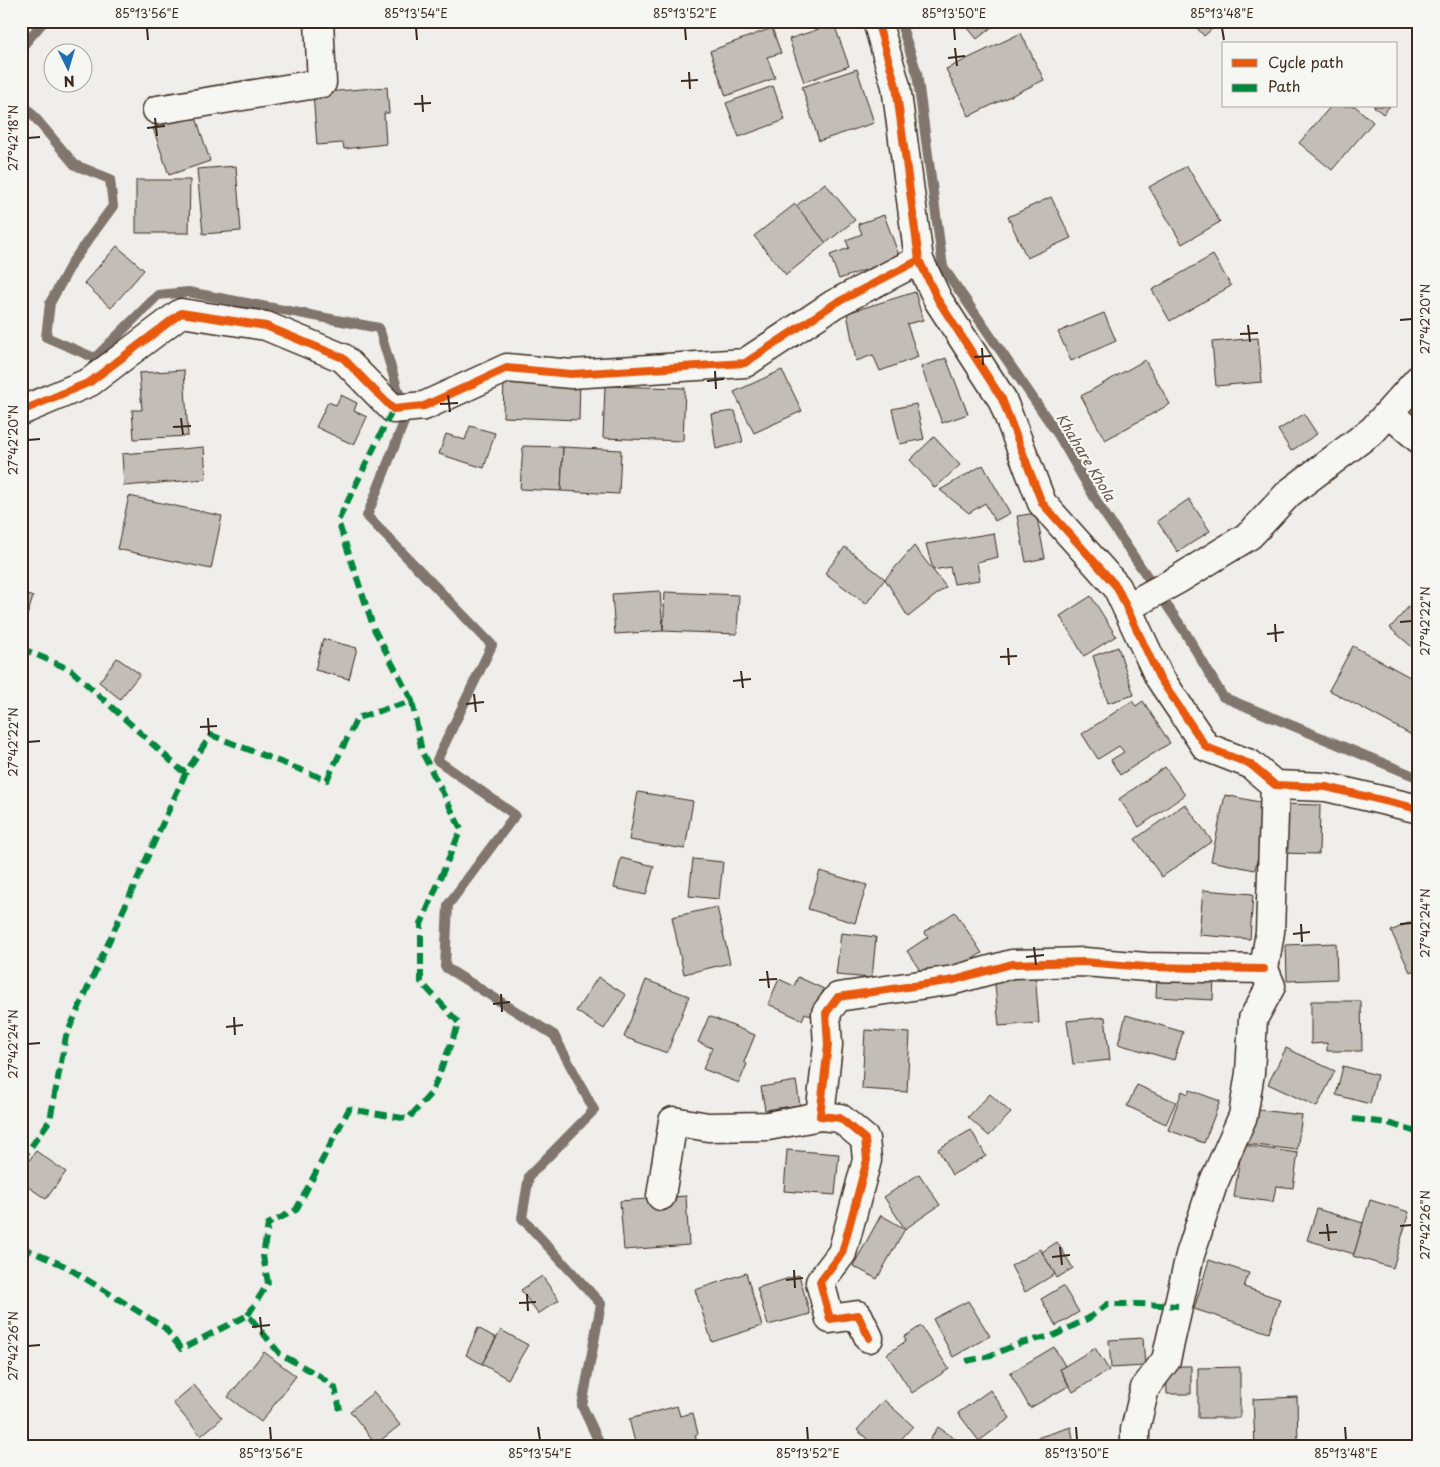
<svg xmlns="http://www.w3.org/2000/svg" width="1440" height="1467" viewBox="0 0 1440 1467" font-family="'Playpen Sans',sans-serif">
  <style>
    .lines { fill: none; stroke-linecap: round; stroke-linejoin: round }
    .stream { stroke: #81766d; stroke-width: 10 }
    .building { fill: #c2bdb7; stroke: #3b2a1e }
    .minor-casing { stroke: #3b2a1e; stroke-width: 31 }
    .minor { stroke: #f6f6f2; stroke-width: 28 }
    .quiet { stroke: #00873e; stroke-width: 6; stroke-dasharray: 12 6; stroke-linecap: butt }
    .cycleway-casing { stroke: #f6f6f2; stroke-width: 11 }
    .cycleway { stroke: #e8590c; stroke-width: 8 }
    .ticks { fill: none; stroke: #3b2a1e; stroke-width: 2 }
    .labels { text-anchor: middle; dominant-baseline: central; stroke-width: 4.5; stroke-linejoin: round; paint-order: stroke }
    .water-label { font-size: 14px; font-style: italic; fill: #64564c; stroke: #f6f6f2 }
    .neatline { fill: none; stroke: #3b2a1e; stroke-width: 2 }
    .ticks-label { font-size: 12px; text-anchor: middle; fill: #3b2a1e }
  </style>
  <rect width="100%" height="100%" fill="#efeeea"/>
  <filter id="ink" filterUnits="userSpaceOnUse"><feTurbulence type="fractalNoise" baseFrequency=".02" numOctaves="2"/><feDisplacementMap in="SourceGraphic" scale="10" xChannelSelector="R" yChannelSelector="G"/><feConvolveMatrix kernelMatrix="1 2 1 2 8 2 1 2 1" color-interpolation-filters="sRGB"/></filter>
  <g filter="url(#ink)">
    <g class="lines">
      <!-- stream -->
      <g class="stream">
        <polyline points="900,21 917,73 943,267 1059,436 1100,507 1185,632 1223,697 1419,778"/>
        <polyline points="21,48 44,21"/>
        <polyline points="21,101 75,165 110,179 113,206 73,261 50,303 46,337 95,358 158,295 188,292 379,328 406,417 367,516 492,645 437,760 515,815 448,905 445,967 554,1035 594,1110 529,1176 522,1218 601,1304 582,1406 601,1446"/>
      </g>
    </g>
    <!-- building -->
    <g class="building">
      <polygon points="238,21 273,21 238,23"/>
      <polygon points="754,21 769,21 755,26"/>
      <polygon points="962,21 999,21 977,39"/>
      <polygon points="1191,21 1221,21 1204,36"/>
      <polygon points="834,24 849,66 804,82 789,39"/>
      <polygon points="772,28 781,53 767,57 775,78 726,96 710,51"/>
      <polygon points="1021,33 1044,80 969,116 946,69"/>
      <polygon points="857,69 874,123 819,141 802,87"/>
      <polygon points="773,86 785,120 739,137 726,103"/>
      <polygon points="387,87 389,113 384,113 386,144 344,149 343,143 317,145 313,93"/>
      <polygon points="1331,106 1355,106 1373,122 1332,170 1299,143"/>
      <polygon points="1373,106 1390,106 1383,114"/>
      <polygon points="195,114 210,161 169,175 153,128"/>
      <polygon points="236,166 241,231 203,234 197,169"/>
      <polygon points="1187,166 1220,222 1182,244 1149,187"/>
      <polygon points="136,180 190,180 189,233 136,233"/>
      <polygon points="825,183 855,220 826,243 796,206"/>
      <polygon points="1051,197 1071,238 1027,258 1008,217"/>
      <polygon points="795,204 826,243 786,275 754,236"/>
      <polygon points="884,215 900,258 839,279 830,255 849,248 846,240 862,234 858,224"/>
      <polygon points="117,246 144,270 111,308 84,283"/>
      <polygon points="1213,255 1231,286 1170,321 1152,290"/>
      <polygon points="915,292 923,320 907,324 918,357 880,371 873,355 856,361 847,313"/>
      <polygon points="1104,313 1116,341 1071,361 1058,332"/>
      <polygon points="1258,338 1262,382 1216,386 1212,342"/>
      <polygon points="946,358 968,414 942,423 921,367"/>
      <polygon points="1145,360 1170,404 1105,440 1081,396"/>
      <polygon points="184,370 188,436 134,439 132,410 142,410 139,373"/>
      <polygon points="782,370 802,411 754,433 734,392"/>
      <polygon points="504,375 580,378 579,420 503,417"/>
      <polygon points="605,386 685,388 683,441 603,438"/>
      <polygon points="341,395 357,403 354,411 367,417 354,445 316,427 328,402 336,405"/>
      <polygon points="916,404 924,439 900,444 892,409"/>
      <polygon points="735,411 743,442 716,449 711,414"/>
      <polygon points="1304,414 1317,434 1291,451 1278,430"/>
      <polygon points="470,426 495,433 484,468 439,454 446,434 465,440"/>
      <polygon points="934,437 960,465 935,488 910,460"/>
      <polygon points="523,446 563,447 561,491 520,489"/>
      <polygon points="204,447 206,479 124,486 122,454"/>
      <polygon points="563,447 621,450 619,494 561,491"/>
      <polygon points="983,465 1010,513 995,521 985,503 969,513 940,490"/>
      <polygon points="129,496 222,516 211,569 117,549"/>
      <polygon points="1189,499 1210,531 1178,552 1157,521"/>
      <polygon points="1036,513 1045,558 1026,562 1017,516"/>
      <polygon points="994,533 998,557 977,562 980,580 954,584 950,567 933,570 926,544"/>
      <polygon points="914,546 946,587 908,617 885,579"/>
      <polygon points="845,547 885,579 866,604 825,573"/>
      <polygon points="660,591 663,631 615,634 612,594"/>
      <polygon points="665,592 739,595 737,634 663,631"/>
      <polygon points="21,593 33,597 21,634"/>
      <polygon points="1091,596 1116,636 1084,656 1060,616"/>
      <polygon points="1417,597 1419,599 1419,653 1390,628"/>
      <polygon points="323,639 357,648 349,679 315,670"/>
      <polygon points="1353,646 1419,682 1419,739 1329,690"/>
      <polygon points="1118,647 1134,695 1108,703 1093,656"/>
      <polygon points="117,658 140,674 120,699 99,682"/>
      <polygon points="1132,701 1136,706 1143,701 1170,743 1120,775 1111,760 1124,752 1119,746 1098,759 1082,734"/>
      <polygon points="1165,767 1185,795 1139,827 1119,799"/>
      <polygon points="638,792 693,801 685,849 629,840"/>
      <polygon points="1225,795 1269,804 1255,870 1211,861"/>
      <polygon points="1185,804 1212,841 1162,877 1135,839"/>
      <polygon points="1281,804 1320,805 1319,854 1280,853"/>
      <polygon points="621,858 654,866 646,895 614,888"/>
      <polygon points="693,859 723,862 719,899 689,896"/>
      <polygon points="820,871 867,885 855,923 808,909"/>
      <polygon points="1203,890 1253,894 1250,939 1199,935"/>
      <polygon points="717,907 730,963 684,974 672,917"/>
      <polygon points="955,912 982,953 951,973 927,981 907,951 928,937 924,932"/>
      <polygon points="1419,918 1419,968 1410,972 1391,931"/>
      <polygon points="841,933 876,937 872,978 836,975"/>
      <polygon points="1336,943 1337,979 1287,981 1286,945"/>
      <polygon points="1035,972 1039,1023 999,1026 994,975"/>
      <polygon points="1157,974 1214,977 1213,1000 1156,997"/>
      <polygon points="598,977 626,995 604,1029 576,1011"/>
      <polygon points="798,977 824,989 811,1016 805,1013 802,1020 768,1004 779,979 794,986"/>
      <polygon points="646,980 689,996 667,1053 624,1037"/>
      <polygon points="1311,1001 1361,1001 1362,1051 1327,1051 1327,1043 1311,1044"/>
      <polygon points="1126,1015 1183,1032 1174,1060 1118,1044"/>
      <polygon points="709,1016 755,1035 744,1062 747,1064 739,1083 703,1069 712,1048 698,1042"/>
      <polygon points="1105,1017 1110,1060 1073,1064 1067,1021"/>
      <polygon points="865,1030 910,1033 907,1092 862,1089"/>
      <polygon points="1286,1048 1335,1071 1317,1107 1268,1084"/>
      <polygon points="1343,1066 1377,1075 1370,1104 1336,1095"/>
      <polygon points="796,1081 800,1105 765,1110 761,1087"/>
      <polygon points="1137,1085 1176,1102 1166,1124 1127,1106"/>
      <polygon points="1190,1090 1220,1101 1204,1143 1168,1130 1182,1091 1188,1094"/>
      <polygon points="990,1094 1011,1113 989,1136 968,1117"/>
      <polygon points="1251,1109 1302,1115 1297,1150 1247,1144"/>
      <polygon points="971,1130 986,1156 952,1175 938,1149"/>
      <polygon points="1242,1145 1298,1153 1293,1188 1276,1186 1273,1202 1234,1197"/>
      <polygon points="787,1150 839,1154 835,1195 784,1191"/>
      <polygon points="36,1151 66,1172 46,1199 21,1182 21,1171"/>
      <polygon points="919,1174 940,1205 905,1229 884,1197"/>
      <polygon points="686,1196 689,1245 624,1250 620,1201"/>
      <polygon points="1370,1200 1409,1212 1393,1268 1353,1256"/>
      <polygon points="1317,1209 1363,1223 1354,1254 1307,1240"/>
      <polygon points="881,1215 905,1229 877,1279 853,1266"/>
      <polygon points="1057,1242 1073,1268 1057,1278 1042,1252"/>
      <polygon points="1040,1249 1055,1274 1025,1292 1011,1266"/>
      <polygon points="1209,1260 1249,1273 1244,1287 1280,1299 1269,1333 1194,1309"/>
      <polygon points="746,1273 762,1326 712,1342 695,1290"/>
      <polygon points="799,1275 810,1314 768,1325 757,1288"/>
      <polygon points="542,1276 559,1300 538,1314 521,1290"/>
      <polygon points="1063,1286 1079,1312 1056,1326 1041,1299"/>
      <polygon points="968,1301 990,1336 953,1357 933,1319"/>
      <polygon points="921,1326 949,1369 912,1393 887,1354 906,1341 904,1337"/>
      <polygon points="478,1328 496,1338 482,1364 466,1355"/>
      <polygon points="501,1330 528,1345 508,1379 482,1364"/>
      <polygon points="1143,1338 1145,1366 1111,1368 1109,1340"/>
      <polygon points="1054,1347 1065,1366 1060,1369 1069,1386 1030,1408 1010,1373"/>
      <polygon points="1095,1348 1109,1370 1073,1392 1060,1369"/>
      <polygon points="264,1352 296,1376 261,1422 228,1397"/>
      <polygon points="1166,1366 1191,1366 1191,1394 1167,1394"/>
      <polygon points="1240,1367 1240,1418 1198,1418 1198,1368"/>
      <polygon points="194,1385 222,1418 201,1436 173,1403"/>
      <polygon points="990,1390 1010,1418 979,1441 958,1413"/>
      <polygon points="374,1392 400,1425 376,1444 350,1411"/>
      <polygon points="1297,1397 1298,1446 1255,1446 1253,1399"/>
      <polygon points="884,1400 913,1426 895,1446 875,1446 857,1430"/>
      <polygon points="677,1406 680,1416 693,1413 698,1434 695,1435 698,1446 636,1446 629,1419"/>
      <polygon points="938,1427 963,1444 962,1446 926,1446"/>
      <polygon points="1071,1427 1074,1446 1026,1446 1024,1442"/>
    </g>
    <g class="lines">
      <!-- minor casing -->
      <g class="minor-casing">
        <g id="minor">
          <polyline points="877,21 896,86 919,260 938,300 1002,399 1042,503 1117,587 1159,677 1206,747 1250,764 1275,785 1326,787 1419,809"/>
          <polyline points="157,110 322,83 319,21"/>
          <polyline points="21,411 90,382 181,313 266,326 343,358 393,409 424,406 507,368 571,374 745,363 834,304 919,260"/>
          <polyline points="1389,413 1419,439"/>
          <polyline points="1128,607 1177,580 1250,535 1289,493 1373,430 1419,379"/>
          <polyline points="661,1196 673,1121 708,1127 768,1126 820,1116"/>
          <polyline points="869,1338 858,1315 830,1319 820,1282 842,1253 867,1160 865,1139 840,1118 820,1116 828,1045 826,1013 838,997 954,980 1012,964 1084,962 1146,967 1264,969"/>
          <polyline points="1135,1446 1135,1430 1145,1388 1166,1360 1190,1255 1213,1184 1243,1116 1250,1073 1253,1019 1271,986 1264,969 1270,932 1275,785"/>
        </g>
      </g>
      <!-- minor -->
      <use href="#minor" class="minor"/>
      <!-- quiet -->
      <g class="quiet">
        <polyline points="21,648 71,670 181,770 186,772"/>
        <polyline points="1353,1119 1388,1123 1419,1133"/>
        <polyline points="21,1161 50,1120 66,1036 186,772 211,735 327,780 357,718 412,701 374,629 338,521 393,409"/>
        <polyline points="21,1247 65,1266 165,1328 181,1349 248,1315 280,1354 318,1375 335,1388 340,1410"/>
        <polyline points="248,1315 268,1283 263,1256 268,1224 296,1210 349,1109 408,1119 432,1092 459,1023 421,982 421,924 461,829 422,752 412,701"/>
        <polyline points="966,1361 986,1357 1021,1343 1055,1335 1089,1318 1108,1304 1140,1304 1178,1306"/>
      </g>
      <!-- cycleway casing -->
      <g class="cycleway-casing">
        <g id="cycleway">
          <polyline points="877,21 896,86 919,260 938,300 1002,399 1042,503 1117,587 1159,677 1206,747 1250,764 1275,785 1326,787 1419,809"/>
          <polyline points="21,411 90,382 181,313 266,326 343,358 393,409 424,406 507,368 571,374 745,363 834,304 919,260"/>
          <polyline points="869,1338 858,1315 830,1319 820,1282 842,1253 867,1160 865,1139 840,1118 820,1116 828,1045 826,1013 838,997 954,980 1012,964 1084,962 1146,967 1264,969"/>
        </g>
      </g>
      <!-- cycleway -->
      <use href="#cycleway" class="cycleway"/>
    </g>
  </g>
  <!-- ticks -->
  <path class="ticks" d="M147,28l1,12M416,28l1,12M685,28l1,12M954,28l1,12M1222,28l2,12M955,48l2,18M948,58l17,-2M689,72l1,17M681,81l17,-1M422,95l1,17M414,104l17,-1M155,118l2,18M147,128l18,-2M28,138l12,-1M1400,320l12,-1M1248,325l2,17M1240,334l18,-1M982,348l1,17M974,357l17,-1M715,371l1,18M707,381l17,-2M448,395l2,17M440,404l18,-1M181,418l2,17M173,427l18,-1M28,440l12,-1M1400,622l12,-1M1275,624l1,18M1267,634l17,-2M1008,648l1,17M1000,657l17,-1M741,671l2,17M733,681l18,-2M474,694l2,18M466,704l18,-2M208,718l1,17M200,727l17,-1M28,742l12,-1M1301,924l1,18M1400,924l12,-1M1293,934l17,-2M1034,947l2,18M1026,957l18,-2M767,971l2,17M759,980l18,-1M501,994l1,18M493,1004l17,-2M234,1017l1,18M226,1027l17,-2M28,1044l12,-1M1327,1224l2,17M1400,1226l12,-1M1319,1233l18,-1M1060,1247l2,18M1052,1257l18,-2M794,1270l1,18M786,1280l17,-2M527,1294l1,17M519,1303l17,-1M260,1317l2,18M252,1327l18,-2M28,1346l12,-1M270,1427l1,13M538,1427l2,13M807,1427l1,13M1076,1427l1,13M1345,1427l1,13"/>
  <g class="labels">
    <!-- water labels -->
    <g class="water-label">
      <text transform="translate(1086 457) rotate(59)">Khahare Khola</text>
    </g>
  </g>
  <!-- margin -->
  <rect width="1440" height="1467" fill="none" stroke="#f6f6f2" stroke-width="55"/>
  <!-- legend -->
  <rect x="1222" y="42" width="175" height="65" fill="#f6f6f2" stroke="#aba49d"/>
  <rect x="1232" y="59" width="25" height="8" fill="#e8590c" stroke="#aba49d"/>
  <text x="1268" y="68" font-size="15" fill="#3b2a1e">Cycle path</text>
  <rect x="1232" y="84" width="25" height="8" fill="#00873e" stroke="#aba49d"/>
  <text x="1268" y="92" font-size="15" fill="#3b2a1e">Path</text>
  <!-- north arrow -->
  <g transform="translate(68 68) rotate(175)"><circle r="24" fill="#f6f6f2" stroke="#aba49d"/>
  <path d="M0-4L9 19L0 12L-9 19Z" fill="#1f6fb2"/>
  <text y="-8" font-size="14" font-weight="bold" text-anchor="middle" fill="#3b2a1e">N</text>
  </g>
  <rect x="28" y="28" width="1384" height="1412" class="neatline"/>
  <g class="ticks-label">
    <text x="147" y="18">85°13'56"E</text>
    <text x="416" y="18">85°13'54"E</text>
    <text x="685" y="18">85°13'52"E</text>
    <text x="954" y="18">85°13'50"E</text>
    <text x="1222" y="18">85°13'48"E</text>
    <text transform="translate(14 138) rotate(-90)" y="4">27°42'18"N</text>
    <text transform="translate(1426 319) rotate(-90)" y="4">27°42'20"N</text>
    <text transform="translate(14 440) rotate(-90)" y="4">27°42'20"N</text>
    <text transform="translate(1426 621) rotate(-90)" y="4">27°42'22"N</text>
    <text transform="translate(14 742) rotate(-90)" y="4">27°42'22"N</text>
    <text transform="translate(1426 923) rotate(-90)" y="4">27°42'24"N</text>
    <text transform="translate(14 1044) rotate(-90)" y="4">27°42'24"N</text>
    <text transform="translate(1426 1225) rotate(-90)" y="4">27°42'26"N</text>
    <text transform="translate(14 1346) rotate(-90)" y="4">27°42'26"N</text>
    <text x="271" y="1458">85°13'56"E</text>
    <text x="540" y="1458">85°13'54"E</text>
    <text x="808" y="1458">85°13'52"E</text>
    <text x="1077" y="1458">85°13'50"E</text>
    <text x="1346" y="1458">85°13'48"E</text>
  </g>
</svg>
